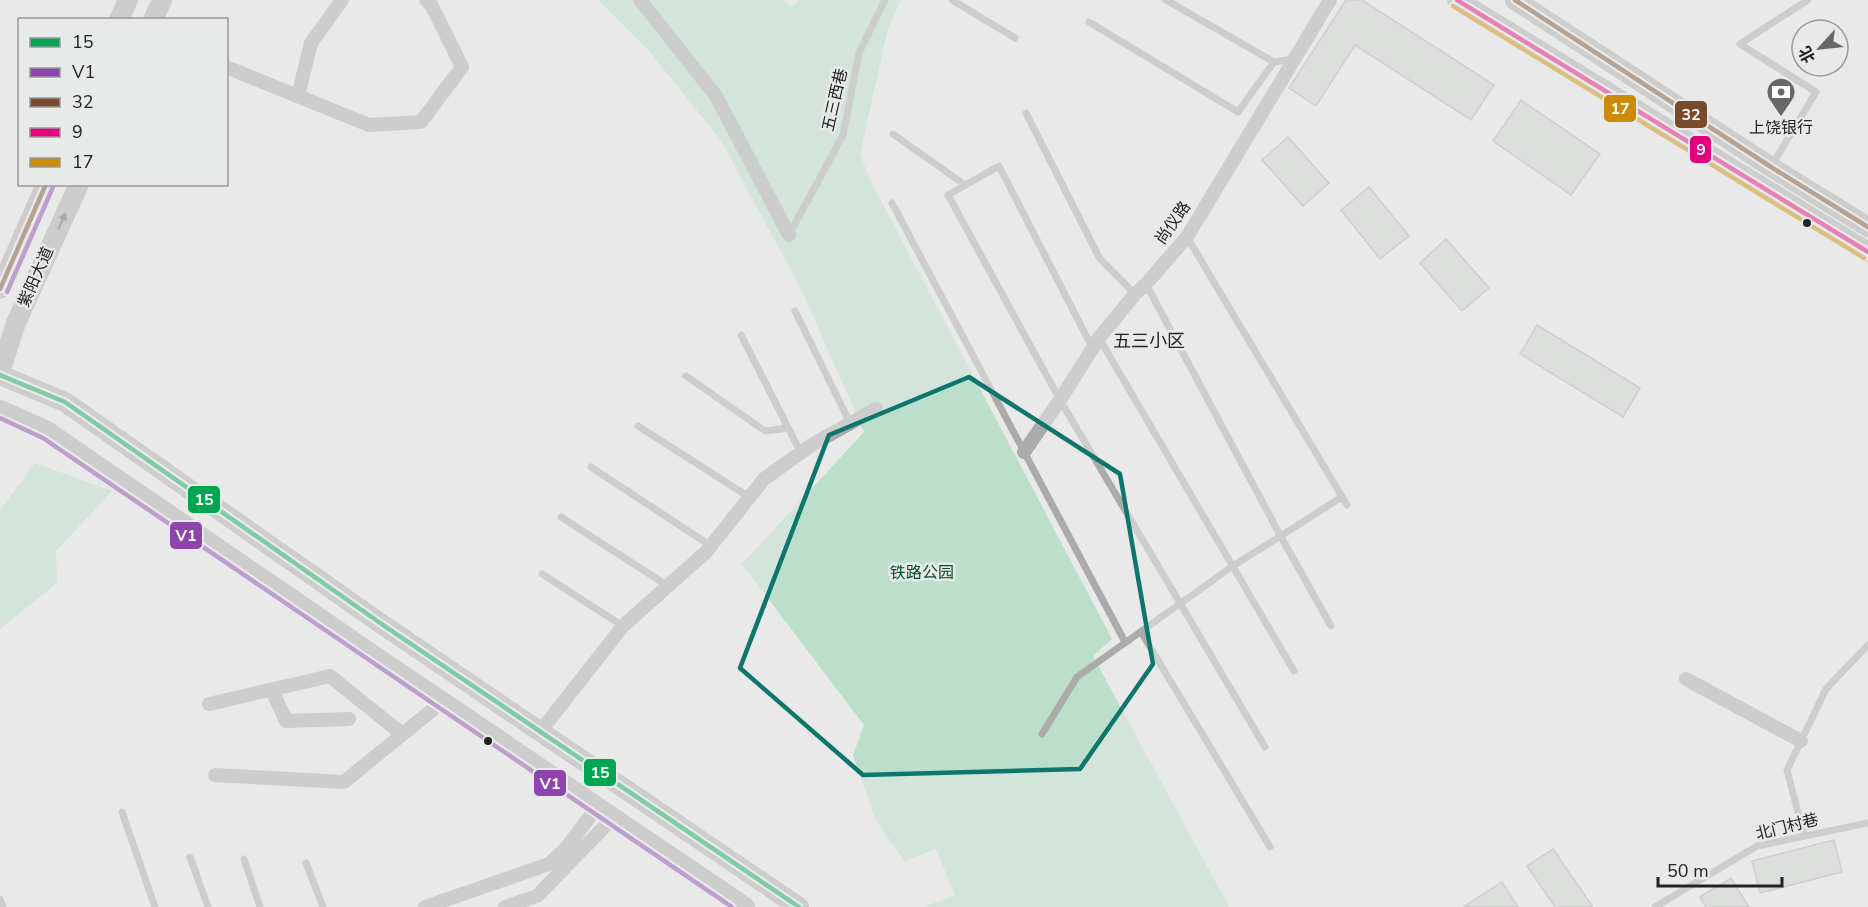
<svg xmlns="http://www.w3.org/2000/svg" width="1868" height="907" viewBox="0 0 1868 907" font-family="'Nunito Sans','Noto Sans SC',sans-serif">
  <style>
    .green { fill: #bbdfca }
    .building { fill: #ced0cf; stroke: #afb0af; stroke-width: 1.5 }
    .lines { fill: none; stroke-linecap: round; stroke-linejoin: round }
    .lane { stroke: #ababab; stroke-width: 7 }
    .street { stroke: #ababab; stroke-width: 14 }
    .secondary { stroke: #aaa; stroke-width: 20 }
    .bus-1-casing { stroke: #e7eae8; stroke-width: 9 }
    .bus-2-casing { stroke: #e7eae8; stroke-width: 9 }
    .bus-3-casing { stroke: #e7eae8; stroke-width: 9 }
    .bus-4-casing { stroke: #e7eae8; stroke-width: 9 }
    .bus-5-casing { stroke: #e7eae8; stroke-width: 9 }
    .bus-1 { stroke: #00a651; stroke-width: 4.5 }
    .bus-2 { stroke: #8e44ad; stroke-width: 4.5 }
    .bus-3 { stroke: #7a4b2a; stroke-width: 4.5 }
    .bus-4 { stroke: #e5007d; stroke-width: 4.5 }
    .bus-5 { stroke: #cc8c07; stroke-width: 4.5 }
    .oneway { fill: #5f605f }
    .marked { fill: none; stroke: #0f766e; stroke-width: 4.5; stroke-linejoin: round }
    .bus-dot { fill: #212322; stroke: #e7eae8; stroke-width: 2 }
    .labels { text-anchor: middle; dominant-baseline: central; stroke-width: 5; stroke-linejoin: round; paint-order: stroke }
    .street-label { font-size: 16px; fill: #212322; stroke: #e7eae8 }
    .poi-label { font-size: 16px; fill: #212322; stroke: #e7eae8 }
    .park-label { font-size: 16px; fill: #044b2f; stroke: #e7eae8 }
    .neighbourhood-label { font-size: 18px; fill: #212322; stroke: #e7eae8 }
    .line-badge { stroke: #e7eae8; stroke-width: 2 }
    .badge-label { font-size: 16px; text-anchor: middle; font-weight: bold; fill: #fff }
  </style>
  <rect width="100%" height="100%" fill="#e8e9e8"/>
  <!-- green -->
  <g class="green">
    <polygon points="598,0 782,0 792,6 800,0 901,0 888,28 860,154 870,180 1112,639 1093,656 1229,907 924,907 955,895 936,849 904,861 875,818 853,755 864,725 742,564 864,432 802,291 720,139 650,52"/>
    <polygon points="35,463 112,491 56,551 57,583 0,629 0,510"/>
  </g>
  <!-- building -->
  <g class="building">
    <polygon points="1346,0 1362,0 1494,85 1471,120 1355,45 1316,106 1289,88"/>
    <polygon points="1521,100 1600,154 1571,195 1493,141"/>
    <polygon points="1288,137 1329,183 1303,206 1262,160"/>
    <polygon points="1369,187 1409,236 1380,259 1341,210"/>
    <polygon points="1446,239 1489,288 1462,311 1420,263"/>
    <polygon points="1537,325 1640,388 1623,417 1520,354"/>
    <polygon points="1834,840 1842,872 1760,893 1752,861"/>
    <polygon points="1553,849 1593,907 1555,907 1527,866"/>
    <polygon points="1731,878 1749,907 1706,907 1700,897"/>
    <polygon points="1502,882 1518,907 1463,907"/>
  </g>
  <g class="lines">
    <!-- lane -->
    <g class="lane">
      <polyline points="952,0 1015,38"/>
      <polyline points="1166,0 1274,62"/>
      <polyline points="1089,22 1238,112 1274,62 1293,59"/>
      <polyline points="1026,113 1100,259 1135,294"/>
      <polyline points="893,134 965,185"/>
      <polyline points="1772,165 1816,92 1740,44 1808,0"/>
      <polyline points="892,203 1125,642"/>
      <polyline points="789,235 843,135 859,53 885,0"/>
      <polyline points="1187,237 1347,505"/>
      <polyline points="1146,284 1280,535 1331,626"/>
      <polyline points="795,311 850,423"/>
      <polyline points="741,335 801,453"/>
      <polyline points="1099,338 1294,671"/>
      <polyline points="1093,349 999,166 948,195 1060,400 1265,747"/>
      <polyline points="686,376 765,431 788,428"/>
      <polyline points="638,426 749,497"/>
      <polyline points="591,467 711,546"/>
      <polyline points="561,517 668,586"/>
      <polyline points="542,574 623,626"/>
      <polyline points="1141,632 1270,847"/>
      <polyline points="1042,734 1077,677 1233,566 1342,497"/>
      <polyline points="122,812 155,907"/>
      <polyline points="1804,835 1787,770 1826,689 1868,645"/>
      <polyline points="190,857 208,907"/>
      <polyline points="244,859 260,907"/>
      <polyline points="306,863 323,907"/>
      <polyline points="0,899 3,907"/>
      <polyline points="1655,907 1757,846 1868,823"/>
    </g>
    <!-- street -->
    <g class="street">
      <polyline points="640,0 716,96 789,235"/>
      <polyline points="226,67 369,125 421,122 462,67 432,6 426,0"/>
      <polyline points="298,96 311,43 342,0"/>
      <polyline points="1024,452 1060,400 1099,338 1135,294 1146,284 1187,237 1330,0"/>
      <polyline points="1686,679 1801,741"/>
      <polyline points="272,690 286,721 349,719"/>
      <polyline points="209,704 330,676 402,734"/>
      <polyline points="540,732 623,626 706,552 764,479 813,444 876,409"/>
      <polyline points="215,775 344,782 442,702"/>
      <polyline points="425,907 549,864 567,847 597,807"/>
      <polyline points="505,907 537,896 613,818"/>
    </g>
    <!-- secondary -->
    <g class="secondary">
      <polyline points="1457,0 1868,252"/>
      <polyline points="1515,0 1771,167 1868,227"/>
      <polyline points="119,20 128,0"/>
      <polyline points="153,20 162,0"/>
      <polyline points="0,289 46,184"/>
      <polyline points="0,372 16,323 79,184"/>
      <polyline points="0,375 65,402 383,625 799,907"/>
      <polyline points="0,410 47,431 366,650 745,907"/>
    </g>
    <!-- bus-1 casing -->
    <g class="bus-1-casing">
      <polyline id="bus-1" points="0,375 65,402 383,625 799,907"/>
    </g>
    <!-- bus-2 casing -->
    <g class="bus-2-casing">
      <g id="bus-2">
        <polyline points="7,292 53,187"/>
        <polyline points="0,418 43,438 732,907"/>
      </g>
    </g>
    <!-- bus-3 casing -->
    <g class="bus-3-casing">
      <g id="bus-3">
        <polyline points="1515,0 1771,167 1868,227"/>
        <polyline points="0,289 46,184"/>
      </g>
    </g>
    <!-- bus-4 casing -->
    <g class="bus-4-casing">
      <polyline id="bus-4" points="1457,0 1868,252"/>
    </g>
    <!-- bus-5 casing -->
    <g class="bus-5-casing">
      <polyline id="bus-5" points="1453,6 1864,258"/>
    </g>
    <!-- bus-1 -->
    <use href="#bus-1" class="bus-1"/>
    <!-- bus-2 -->
    <use href="#bus-2" class="bus-2"/>
    <!-- bus-3 -->
    <use href="#bus-3" class="bus-3"/>
    <!-- bus-4 -->
    <use href="#bus-4" class="bus-4"/>
    <!-- bus-5 -->
    <use href="#bus-5" class="bus-5"/>
  </g>
  <!-- one-way arrows -->
  <defs><path id="oneway-solid" d="M-6-.8H1V-3.2L6.5 0L1 3.2V.8H-6Z" transform="scale(1.5)"/></defs>
  <use class="oneway" href="#oneway-solid" transform="translate(62 221) rotate(-66)"/>
  <!-- marked area -->
  <path d="M0 0H1868V907H0ZM969,377l151,97 33,190 -73,105 -217,6 -123,-107 89,-233z" fill="#e8e9e8" fill-opacity=".55" fill-rule="evenodd"/>
  <path class="marked" d="M969,377l151,97 33,190 -73,105 -217,6 -123,-107 89,-233z"/>
  <!-- icons -->
  <defs>
    <g id="bank-pin" transform="scale(1.5)"><path d="M0 17L-7.5 6A9.5 9.5 0 1 1 7.5 6Z" fill="#676867" stroke="#e7eae8"/><path d="M-6-4H6V4H-6ZM0-2.3a2.3 2.3 0 1 0 0 4.6a2.3 2.3 0 1 0 0-4.6Z" fill="#fff"/></g>
  </defs>
  <g fill-rule="evenodd">
    <use href="#bank-pin" x="1781" y="92"/>
  </g>
  <!-- markers -->
  <g class="bus-dot">
    <circle cx="1807" cy="223" r="5"/>
    <circle cx="488" cy="741" r="5"/>
  </g>
  <g class="labels">
    <!-- street labels -->
    <g class="street-label">
      <text transform="translate(835 100) rotate(-77)">五三西巷</text>
      <text transform="translate(1173 223) rotate(-55)">尚仪路</text>
      <text transform="translate(36 277) rotate(-66)">紫阳大道</text>
      <text transform="translate(1787 827) rotate(-14)">北门村巷</text>
    </g>
    <!-- poi labels -->
    <g class="poi-label">
      <text x="1781" y="128">上饶银行</text>
    </g>
    <!-- park labels -->
    <g class="park-label">
      <text x="922" y="573">铁路公园</text>
    </g>
    <!-- neighbourhood labels -->
    <g class="neighbourhood-label">
      <text x="1149" y="341">五三小区</text>
    </g>
  </g>
  <g class="line-badge">
    <rect x="1603" y="94" width="34" height="29" rx="6" fill="#cc8c07"/>
    <rect x="1674" y="100" width="34" height="29" rx="6" fill="#7a4b2a"/>
    <rect x="1689" y="135" width="23" height="29" rx="6" fill="#e5007d"/>
    <rect x="187" y="485" width="34" height="29" rx="6" fill="#00a651"/>
    <rect x="169" y="521" width="34" height="29" rx="6" fill="#8e44ad"/>
    <rect x="583" y="758" width="34" height="29" rx="6" fill="#00a651"/>
    <rect x="533" y="769" width="34" height="28" rx="6" fill="#8e44ad"/>
  </g>
  <g class="badge-label">
    <text x="1620" y="114">17</text>
    <text x="1691" y="120">32</text>
    <text x="1701" y="155">9</text>
    <text x="204" y="505">15</text>
    <text x="186" y="541">V1</text>
    <text x="600" y="778">15</text>
    <text x="550" y="789">V1</text>
  </g>
  <!-- legend -->
  <rect x="18" y="18" width="210" height="168" fill="#e7eae8" stroke="#989a99" stroke-width="1.5"/>
  <rect x="30" y="38" width="30" height="9" fill="#00a651" stroke="#989a99" stroke-width="1.5"/>
  <text x="72" y="48" font-size="18" fill="#212322">15</text>
  <rect x="30" y="68" width="30" height="9" fill="#8e44ad" stroke="#989a99" stroke-width="1.5"/>
  <text x="72" y="78" font-size="18" fill="#212322">V1</text>
  <rect x="30" y="98" width="30" height="9" fill="#7a4b2a" stroke="#989a99" stroke-width="1.5"/>
  <text x="72" y="108" font-size="18" fill="#212322">32</text>
  <rect x="30" y="128" width="30" height="9" fill="#e5007d" stroke="#989a99" stroke-width="1.5"/>
  <text x="72" y="138" font-size="18" fill="#212322">9</text>
  <rect x="30" y="158" width="30" height="9" fill="#cc8c07" stroke="#989a99" stroke-width="1.5"/>
  <text x="72" y="168" font-size="18" fill="#212322">17</text>
  <!-- north arrow -->
  <g transform="translate(1820 48) rotate(243)"><circle r="28" fill="#e7eae8" stroke="#989a99" stroke-width="1.5"/>
  <path d="M0-4.5L10 22L0 15L-10 22Z" fill="#676867"/>
  <text y="-9" font-size="16" font-weight="bold" text-anchor="middle" fill="#212322">北</text>
  </g>
  <!-- scale -->
  <path d="M1658 877v9h124v-9" fill="none" stroke="#212322" stroke-width="3"/>
  <text x="1667" y="877" font-size="18" fill="#212322" stroke="#e7eae8" stroke-width="4.5" paint-order="stroke">50 m</text>
</svg>
